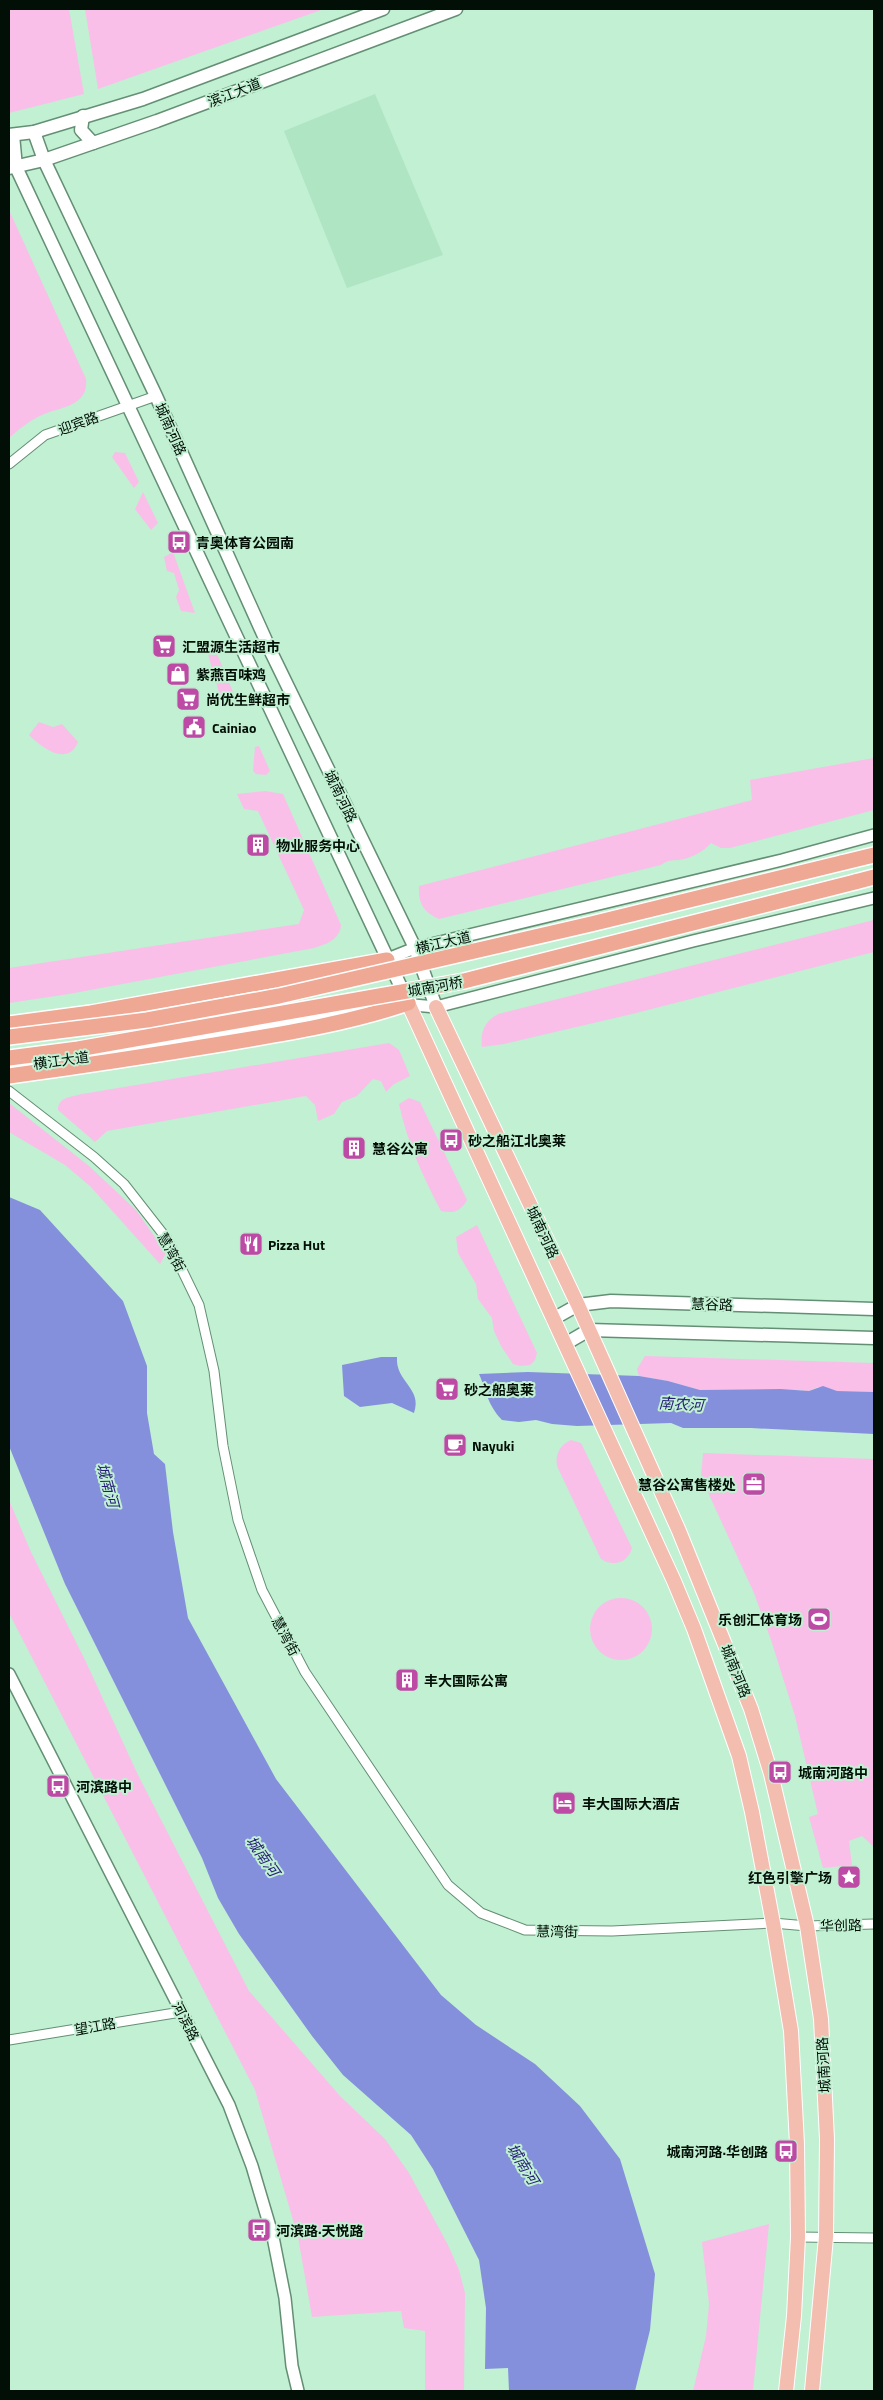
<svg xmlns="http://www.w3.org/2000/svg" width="883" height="2400" viewBox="0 0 883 2400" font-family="'Titillium Web','Noto Sans SC',sans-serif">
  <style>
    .built { fill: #afe5c3 }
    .green { fill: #f9bfe9 }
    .water { fill: #8590dd }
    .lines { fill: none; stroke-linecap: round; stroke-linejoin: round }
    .minor-casing { stroke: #648f74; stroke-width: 11 }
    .tertiary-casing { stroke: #648f74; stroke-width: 14 }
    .secondary-casing { stroke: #648f74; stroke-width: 15 }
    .primary-casing { stroke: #fff; stroke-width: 16 }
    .trunk-casing { stroke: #fff; stroke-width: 18 }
    .minor { stroke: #fff; stroke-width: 9 }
    .tertiary { stroke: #fff; stroke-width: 11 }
    .secondary { stroke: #fff; stroke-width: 12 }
    .primary { stroke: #f3beaf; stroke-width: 14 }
    .trunk { stroke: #efa894; stroke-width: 15 }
    .trunk-bridge-casing { stroke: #fff; stroke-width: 18; stroke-linecap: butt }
    .trunk-bridge { stroke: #efa894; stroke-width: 15 }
    .labels { text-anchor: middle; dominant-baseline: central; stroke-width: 4; stroke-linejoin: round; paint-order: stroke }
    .street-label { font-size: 14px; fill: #010f06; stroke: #c1f0d2 }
    .poi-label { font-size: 14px; font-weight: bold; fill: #010f06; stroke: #c1f0d2; text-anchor: start }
    .water-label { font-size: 15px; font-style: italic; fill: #241e78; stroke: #c1f0d2 }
  </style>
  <rect width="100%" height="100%" fill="#c1f0d2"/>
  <!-- built -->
  <polygon class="built" points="375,94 443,255 347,288 284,131"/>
  <!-- green -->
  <g class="green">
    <polygon points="9,9 69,9 84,94 9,113"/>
    <polygon points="85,9 324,9 98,89"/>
    <path d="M9,210l77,169c3,27 -25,28 -44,36 -13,6 -23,14 -33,23z"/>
    <polygon points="115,452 125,453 139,482 134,488 112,457"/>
    <polygon points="143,492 158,523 151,530 135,509"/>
    <polygon points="173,552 195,613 181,611 176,597 179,590 174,573 167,571 164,557"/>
    <polygon points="214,647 236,699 220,696 207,651"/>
    <path d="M39,722l14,5 9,-3 16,18c-10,25 -36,6 -49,-7z"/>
    <polygon points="259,746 270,771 266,775 256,774 253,771 255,747"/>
    <path d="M874,758v52l-144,38h-9l-10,-5c-7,8 -21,16 -32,17 -9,1 -9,-1 -18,5l-222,54c-16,-7 -21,-16 -20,-33l333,-86 -2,-20z"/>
    <path d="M265,791l18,3 58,131c-1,15 -15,19 -27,23l-245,46 -60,9v-35l290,-44 5,-14 -46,-99 -14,-2 -7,-15z"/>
    <path d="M874,920v32l-242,62 -128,30 -22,3c-2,-15 2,-25 16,-33z"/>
    <path d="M389,1043l10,7 11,26 -16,8 -8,8 -5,-11 -8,-2 -16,17 -15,6 -8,12 -16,7 -3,-16 -9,-9 -199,35 -12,11 -37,-32c0,-13 13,-13 24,-16z"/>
    <path d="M409,1098l11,4 47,98c-6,11 -14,14 -26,11 -18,-34 -34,-69 -42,-107z"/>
    <polygon points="9,1103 89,1166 136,1210 166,1253 160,1264 90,1186 65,1165 9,1132"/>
    <polygon points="477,1225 537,1353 535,1360 530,1365 520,1366 513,1364 501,1346 494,1331 492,1318 478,1299 476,1284 458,1253 456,1237"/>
    <polygon points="645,1356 874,1363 874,1392 837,1391 818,1387 809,1391 781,1389 700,1390 668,1381 639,1376 637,1369"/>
    <path d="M571,1440l10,3 51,105c-4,15 -19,19 -31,11l-44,-93c-2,-12 3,-21 14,-26z"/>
    <polygon points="703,1453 874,1459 874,1847 862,1836 849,1841 852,1865 823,1868 809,1817 818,1814 795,1716 771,1640 754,1593 701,1477"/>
    <polygon points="9,1500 31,1552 86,1662 138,1775 249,1991 340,2096 385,2139 409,2173 448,2245 459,2270 465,2293 464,2391 425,2391 425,2331 404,2328 401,2311 312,2317 298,2237 255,2090 9,1613"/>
    <circle cx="621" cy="1629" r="31"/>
    <polygon points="769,2224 753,2391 693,2391 706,2336 709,2304 702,2242"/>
  </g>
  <!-- water -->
  <g class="water">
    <polygon points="9,1197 40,1210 123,1301 147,1366 147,1413 154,1454 165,1464 173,1532 188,1618 276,1779 441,1995 476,2025 535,2064 580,2106 620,2159 655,2274 650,2330 635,2391 509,2391 508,2368 485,2369 486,2308 479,2260 433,2169 411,2135 343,2075 312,2036 239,1934 218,1898 202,1858 65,1584 9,1446"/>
    <path d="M381,1357h16c-2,25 26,31 17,56l-22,-10 -32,4 -16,-11 -2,-31z"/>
    <path d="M528,1372l111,4 29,5 32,9 81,-1 28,2 14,-5 14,5 37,1v42l-123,-6h-68l-12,-5 -94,3 -25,-2 -16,-4 -17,2 -17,-2c-15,-16 -15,-28 -23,-46z"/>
  </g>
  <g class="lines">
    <!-- minor casing -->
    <g class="minor-casing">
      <g id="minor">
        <polyline points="9,464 45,435 156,396"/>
        <polyline points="9,1091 94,1157 124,1184 167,1239 199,1305 214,1371 223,1446 238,1520 262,1590 305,1672 448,1885 481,1913 525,1930 612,1931 773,1923 807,1926 874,1924"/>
        <polyline points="9,2040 181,2012"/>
        <polyline points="798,2237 874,2238"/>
      </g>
    </g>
    <!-- tertiary casing -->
    <g class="tertiary-casing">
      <g id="tertiary">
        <polyline points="380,962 415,948 782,860 874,835"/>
        <polyline points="402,1004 436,1007 693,941 874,898"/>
        <polyline points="104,1018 312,981"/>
        <polyline points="9,1067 124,1052 386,1005"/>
        <polyline points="9,1674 229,2105 252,2166 273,2237 285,2298 292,2366 298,2391"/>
      </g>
    </g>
    <!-- secondary casing -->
    <g class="secondary-casing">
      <g id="secondary">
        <polyline points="83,116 81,130 93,143"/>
        <polyline points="34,132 44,160 156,396 272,654 415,948 436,1007"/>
        <polyline points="9,135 34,132 143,99 383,9"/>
        <polyline points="13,135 16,167 407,1000"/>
        <polyline points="9,168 44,160 157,121 456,9"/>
        <polyline points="553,1319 578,1305 611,1301 874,1309"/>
        <polyline points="565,1344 589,1330 874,1338"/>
      </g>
    </g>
    <!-- primary casing -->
    <g class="primary-casing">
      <g id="primary">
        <polyline points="408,1003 674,1581 694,1629 739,1756 752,1812 773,1923 791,2031 797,2144 798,2237 794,2316 786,2391"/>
        <polyline points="436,1007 578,1305 679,1531 751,1709 771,1774 807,1926 821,2019 827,2139 826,2237 812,2391"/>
      </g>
    </g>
    <!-- trunk casing -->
    <g class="trunk-casing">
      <g id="trunk">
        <polyline points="841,863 874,855"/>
        <polyline points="855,882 874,877"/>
        <polyline points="9,1024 91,1013 387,960"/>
        <path d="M9,1076c73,-10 145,-21 218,-33 61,-10 122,-20 181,-40"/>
      </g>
    </g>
    <!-- minor -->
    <use href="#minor" class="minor"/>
    <!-- tertiary -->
    <use href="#tertiary" class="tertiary"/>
    <!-- secondary -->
    <use href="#secondary" class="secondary"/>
    <!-- primary -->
    <use href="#primary" class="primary"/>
    <!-- trunk -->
    <use href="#trunk" class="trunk"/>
    <!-- trunk-bridge casing -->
    <g class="trunk-bridge-casing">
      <g id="trunk-bridge">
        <polyline points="9,1037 147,1020 279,996 591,924 841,863"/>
        <polyline points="9,1058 78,1049 464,981 855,882"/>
      </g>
    </g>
    <!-- trunk-bridge -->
    <use href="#trunk-bridge" class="trunk-bridge"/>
  </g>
  <!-- icons -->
  <defs>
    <g id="bus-square" transform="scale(1.25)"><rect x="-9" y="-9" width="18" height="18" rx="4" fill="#bd4ba5" stroke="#c1f0d2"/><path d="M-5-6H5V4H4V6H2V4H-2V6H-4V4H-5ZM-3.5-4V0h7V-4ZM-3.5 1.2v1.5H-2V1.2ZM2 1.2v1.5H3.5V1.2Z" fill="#fff"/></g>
    <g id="supermarket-square" transform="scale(1.25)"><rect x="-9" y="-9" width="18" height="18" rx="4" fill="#bd4ba5" stroke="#c1f0d2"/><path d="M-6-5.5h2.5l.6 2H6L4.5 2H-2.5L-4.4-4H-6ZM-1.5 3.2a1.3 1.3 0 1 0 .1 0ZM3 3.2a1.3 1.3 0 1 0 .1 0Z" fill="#fff"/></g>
    <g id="shop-square" transform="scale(1.25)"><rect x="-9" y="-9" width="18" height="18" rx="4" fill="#bd4ba5" stroke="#c1f0d2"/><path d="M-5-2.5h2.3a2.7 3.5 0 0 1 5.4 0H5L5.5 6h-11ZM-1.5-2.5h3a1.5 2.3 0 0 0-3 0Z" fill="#fff"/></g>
    <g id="civic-square" transform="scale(1.25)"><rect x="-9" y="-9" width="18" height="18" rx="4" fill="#bd4ba5" stroke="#c1f0d2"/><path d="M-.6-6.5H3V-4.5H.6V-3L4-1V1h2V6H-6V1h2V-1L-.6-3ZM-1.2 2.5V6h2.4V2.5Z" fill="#fff"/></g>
    <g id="building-square" transform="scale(1.25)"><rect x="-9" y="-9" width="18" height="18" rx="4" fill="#bd4ba5" stroke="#c1f0d2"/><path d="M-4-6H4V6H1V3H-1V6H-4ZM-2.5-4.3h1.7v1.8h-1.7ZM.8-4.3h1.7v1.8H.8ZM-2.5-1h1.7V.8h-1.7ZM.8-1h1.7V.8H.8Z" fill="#fff"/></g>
    <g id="restaurant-square" transform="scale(1.25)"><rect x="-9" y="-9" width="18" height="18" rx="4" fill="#bd4ba5" stroke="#c1f0d2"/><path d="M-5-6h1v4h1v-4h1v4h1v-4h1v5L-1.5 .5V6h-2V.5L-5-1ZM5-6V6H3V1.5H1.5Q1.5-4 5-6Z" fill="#fff"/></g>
    <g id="cafe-square" transform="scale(1.25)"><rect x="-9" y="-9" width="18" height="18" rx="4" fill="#bd4ba5" stroke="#c1f0d2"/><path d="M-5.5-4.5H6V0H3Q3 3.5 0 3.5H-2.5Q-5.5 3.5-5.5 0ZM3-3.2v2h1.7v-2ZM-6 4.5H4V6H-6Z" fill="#fff"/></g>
    <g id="office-square" transform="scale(1.25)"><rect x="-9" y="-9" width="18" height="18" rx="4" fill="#bd4ba5" stroke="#c1f0d2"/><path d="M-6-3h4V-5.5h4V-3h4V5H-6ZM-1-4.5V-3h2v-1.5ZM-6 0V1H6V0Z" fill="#fff"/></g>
    <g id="stadium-square" transform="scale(1.25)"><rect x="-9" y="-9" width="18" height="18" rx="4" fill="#bd4ba5" stroke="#c1f0d2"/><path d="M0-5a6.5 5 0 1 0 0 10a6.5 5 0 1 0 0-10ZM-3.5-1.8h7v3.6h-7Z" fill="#fff"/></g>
    <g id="hotel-square" transform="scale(1.25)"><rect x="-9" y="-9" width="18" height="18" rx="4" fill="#bd4ba5" stroke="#c1f0d2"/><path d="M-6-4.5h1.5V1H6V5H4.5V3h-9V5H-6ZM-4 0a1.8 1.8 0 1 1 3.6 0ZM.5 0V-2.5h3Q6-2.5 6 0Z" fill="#fff"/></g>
    <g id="sight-square" transform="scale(1.25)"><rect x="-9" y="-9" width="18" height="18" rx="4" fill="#bd4ba5" stroke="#c1f0d2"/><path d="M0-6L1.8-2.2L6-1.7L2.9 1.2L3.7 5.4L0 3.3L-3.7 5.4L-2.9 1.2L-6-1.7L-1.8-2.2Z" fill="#fff"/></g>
  </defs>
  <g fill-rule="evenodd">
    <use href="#bus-square" x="179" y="542"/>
    <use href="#supermarket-square" x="164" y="646"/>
    <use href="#shop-square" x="178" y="674"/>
    <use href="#supermarket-square" x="188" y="699"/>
    <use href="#civic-square" x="194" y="727"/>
    <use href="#building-square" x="258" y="845"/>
    <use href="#bus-square" x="451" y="1140"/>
    <use href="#building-square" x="354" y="1148"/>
    <use href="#restaurant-square" x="251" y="1244"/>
    <use href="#supermarket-square" x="447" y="1389"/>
    <use href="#cafe-square" x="455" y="1445"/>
    <use href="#office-square" x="754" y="1484"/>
    <use href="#stadium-square" x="819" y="1619"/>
    <use href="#building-square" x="407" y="1680"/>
    <use href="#bus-square" x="780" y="1772"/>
    <use href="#bus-square" x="58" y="1786"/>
    <use href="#hotel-square" x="564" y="1803"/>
    <use href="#sight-square" x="849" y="1877"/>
    <use href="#bus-square" x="786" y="2151"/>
    <use href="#bus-square" x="259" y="2230"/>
  </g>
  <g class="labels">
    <!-- street labels -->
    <g class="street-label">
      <text transform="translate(234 92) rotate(-21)">滨江大道</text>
      <text transform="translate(78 423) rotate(-20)">迎宾路</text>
      <text transform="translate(171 429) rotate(66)">城南河路</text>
      <text transform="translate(341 796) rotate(64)">城南河路</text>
      <text transform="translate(443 942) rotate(-13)">横江大道</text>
      <text transform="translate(435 986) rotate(-10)">城南河桥</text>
      <text transform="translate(61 1060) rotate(-8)">横江大道</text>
      <text transform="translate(543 1232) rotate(65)">城南河路</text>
      <text transform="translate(172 1252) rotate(61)">慧湾街</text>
      <text transform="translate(712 1304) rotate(2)">慧谷路</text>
      <text transform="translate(286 1636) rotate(62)">慧湾街</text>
      <text transform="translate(736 1671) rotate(68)">城南河路</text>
      <text transform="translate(841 1925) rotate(-1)">华创路</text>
      <text transform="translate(557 1931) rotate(1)">慧湾街</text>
      <text transform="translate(186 2021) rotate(63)">河滨路</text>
      <text transform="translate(95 2026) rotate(-10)">望江路</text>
      <text transform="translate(823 2065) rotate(-93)">城南河路</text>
    </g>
    <!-- poi labels -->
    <g class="poi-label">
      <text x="196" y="542">青奥体育公园南</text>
      <text x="182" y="646">汇盟源生活超市</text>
      <text x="196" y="674">紫燕百味鸡</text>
      <text x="206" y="699">尚优生鲜超市</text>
      <text x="212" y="727">Cainiao</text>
      <text x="276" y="845">物业服务中心</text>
      <text x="468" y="1140">砂之船江北奥莱</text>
      <text x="372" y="1148">慧谷公寓</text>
      <text x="268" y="1244">Pizza Hut</text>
      <text x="464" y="1389">砂之船奥莱</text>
      <text x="472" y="1445">Nayuki</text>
      <text x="736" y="1484" text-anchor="end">慧谷公寓售楼处</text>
      <text x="802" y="1619" text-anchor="end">乐创汇体育场</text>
      <text x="424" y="1680">丰大国际公寓</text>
      <text x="798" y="1772">城南河路中</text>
      <text x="76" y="1786">河滨路中</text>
      <text x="582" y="1803">丰大国际大酒店</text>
      <text x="832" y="1877" text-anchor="end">红色引擎广场</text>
      <text x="768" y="2151" text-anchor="end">城南河路·华创路</text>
      <text x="276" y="2230">河滨路·天悦路</text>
    </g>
    <!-- water labels -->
    <g class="water-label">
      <text transform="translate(681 1404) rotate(3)">南农河</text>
      <text transform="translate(108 1485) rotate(75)">城南河</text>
      <text transform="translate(263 1856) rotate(55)">城南河</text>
      <text transform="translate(523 2164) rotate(58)">城南河</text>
    </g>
  </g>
  <!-- border -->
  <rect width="883" height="2400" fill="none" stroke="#010f06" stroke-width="20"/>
</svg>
